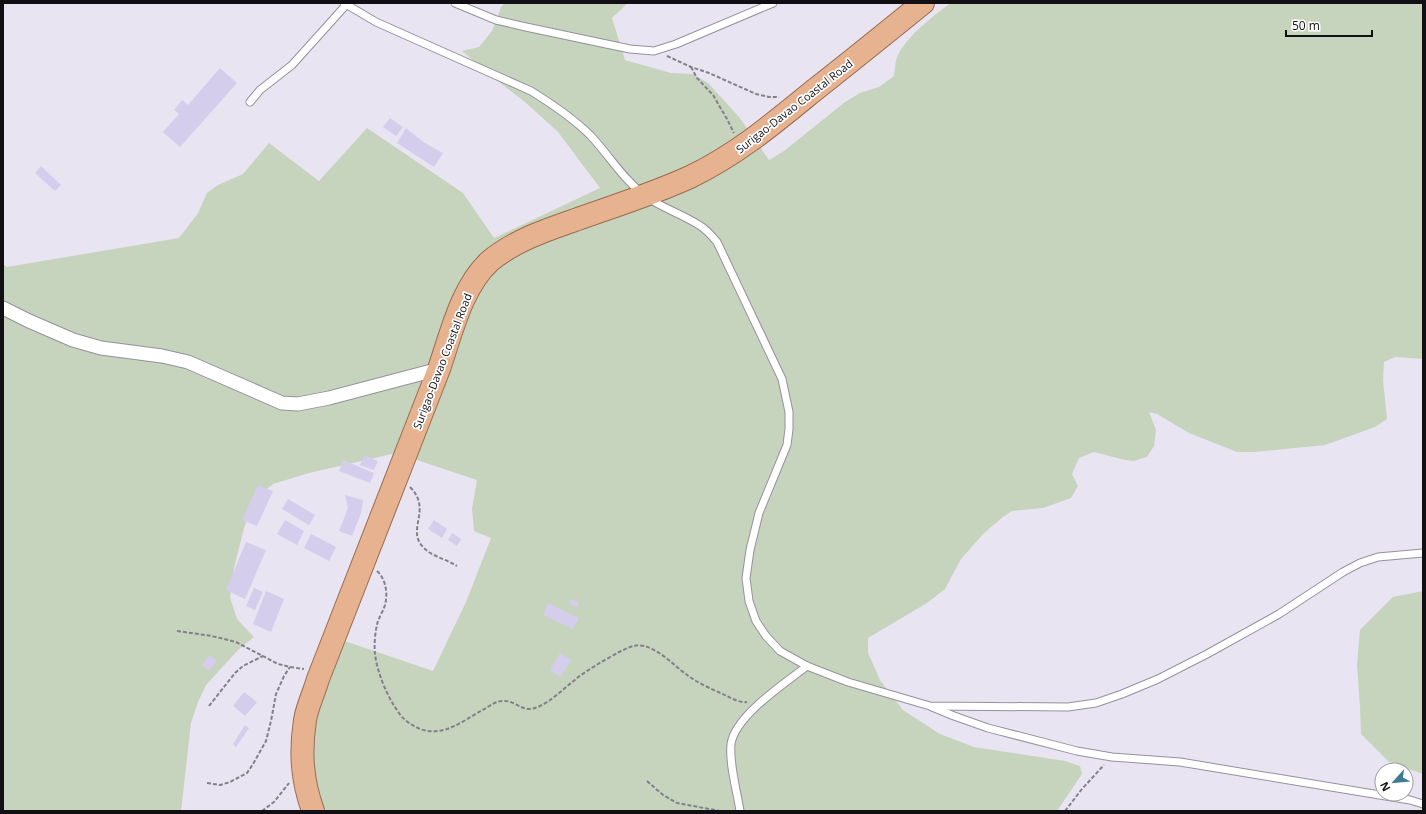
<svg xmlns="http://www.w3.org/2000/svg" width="1426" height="814" viewBox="0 0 1426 814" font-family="'Open Sans',sans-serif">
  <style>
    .green { fill: #c6d4be }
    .building { fill: #d4cdec }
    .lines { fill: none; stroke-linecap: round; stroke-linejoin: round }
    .service-casing { stroke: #95919d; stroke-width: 9 }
    .minor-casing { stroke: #95919d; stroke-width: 15 }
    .trunk-casing { stroke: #986d51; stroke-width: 24 }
    .path { stroke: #838089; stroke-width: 2; stroke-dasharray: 4 2; stroke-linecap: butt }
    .service { stroke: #fff; stroke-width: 7 }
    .minor { stroke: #fff; stroke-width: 13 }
    .trunk { stroke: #e6b28f; stroke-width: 22 }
    .labels { text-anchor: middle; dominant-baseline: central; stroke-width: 3.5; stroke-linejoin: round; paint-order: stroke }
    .street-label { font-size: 11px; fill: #110f13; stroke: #fff }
  </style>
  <rect width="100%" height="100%" fill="#e9e4f1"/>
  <!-- green -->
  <g class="green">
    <path d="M505,3h123l-16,15 13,42 46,13 22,1 15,9 31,34 30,43 15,-9 61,-49 15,-9 19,-6 15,-11c1,-6 1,-15 4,-21 9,-19 36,-40 53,-52h472v356l-28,-2 -11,5 -1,18 4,39 -12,8 -50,18 -71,7h-17l-48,-19 -32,-19 -8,-2 7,18 -2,16 -7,11 -13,4 -9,-1 -31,-8 -15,6 -7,16 6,12 -7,12 -28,10 -31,3 -9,6 -19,16 -23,26 -16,30 -18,14 -59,35v15l12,27 23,30 37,24 34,13 91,14 15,5 2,8 -25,37h-741l-4,-24 1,-69 26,-79 94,32 33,-69 25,-64 -17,-7 -2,-22 5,-29 -81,-27 -87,20 -36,11 -18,15 -11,29 -10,40 -4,29 7,22 17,18 -16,13 -32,35 -8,17 -7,21 -10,88h-178v-547l4,3 172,-29 19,-25 9,-20 11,-8 25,-11 26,-31 50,38 48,-53 96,65 31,45 106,-50 -42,-56 -33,-30 -26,-20 -37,-31 17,-4 13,-16 9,-24z"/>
    <polygon points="1423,591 1423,774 1389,762 1361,734 1360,707 1357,665 1360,630 1393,597"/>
  </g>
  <!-- building -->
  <g class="building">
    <polygon points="220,68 237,83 180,147 163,132 179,114 174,110 182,100 188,105"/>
    <polygon points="390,118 403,127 396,136 383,127"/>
    <polygon points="406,128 423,142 443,153 434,167 397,143"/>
    <polygon points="41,166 61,185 55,191 35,173"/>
    <polygon points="364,455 378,461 374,470 360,465"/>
    <polygon points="343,460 374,473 370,483 339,471"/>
    <polygon points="258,485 273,491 257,526 242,520"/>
    <polygon points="345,495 363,500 361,513 352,536 339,531 348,508"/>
    <polygon points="288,499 315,515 309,525 282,509"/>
    <polygon points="285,520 304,531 297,545 277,534"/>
    <polygon points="434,520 447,529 442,538 428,529"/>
    <polygon points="452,533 461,539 457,546 448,540"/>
    <polygon points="311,534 336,547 329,561 304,548"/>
    <polygon points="246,542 266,550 245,599 226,590"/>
    <polygon points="254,588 263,592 255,610 246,606"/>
    <polygon points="266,591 284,599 271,632 253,624"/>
    <polygon points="571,599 579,602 577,607 569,604"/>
    <polygon points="548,603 579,618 573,629 543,615"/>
    <polygon points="560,653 571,660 560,677 550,670"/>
    <polygon points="209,655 217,661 209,671 202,666"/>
    <polygon points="244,692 257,702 245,716 233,706"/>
    <polygon points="245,725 249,728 236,747 233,744"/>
  </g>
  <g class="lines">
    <!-- service casing -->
    <g class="service-casing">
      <g id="service">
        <path d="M344,3l32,19 155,69c21,13 41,26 59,44 19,20 32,43 55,61 17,12 37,18 54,29 7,4 13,11 18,17l65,137 7,33v17l-2,16 -28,68 -9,37 -4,28 3,23 7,20 10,15 14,15 27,15 41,16 82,24 138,1 28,-4 26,-9 36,-15 49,-25 72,-40 64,-42 17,-9 18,-6 45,-4"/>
        <polyline points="455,3 496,20 526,27 630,49 654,51 676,44 773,3"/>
        <polyline points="250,102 260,90 292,65 346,5"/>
        <polyline points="932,707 954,716 988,728 1077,751 1112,757 1180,762 1410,800 1423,804"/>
        <path d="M740,811c-3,-20 -11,-47 -9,-67 4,-28 54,-61 76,-78"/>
      </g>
    </g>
    <!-- minor casing -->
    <g class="minor-casing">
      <polyline id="minor" points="3,308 29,321 73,340 101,348 162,356 188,362 282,403 298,404 329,398 439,369"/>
    </g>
    <!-- trunk casing -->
    <g class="trunk-casing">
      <path id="trunk" d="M313,811c-11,-31 -13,-58 -8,-91 2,-13 9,-27 13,-41l121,-310c12,-35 23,-83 51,-108 24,-20 56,-31 85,-41 39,-14 78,-26 115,-43 46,-22 83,-53 122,-85 37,-29 74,-59 111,-89"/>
    </g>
    <!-- path -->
    <g class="path">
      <polyline points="667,56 691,67 709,73 756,94 769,97 779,97"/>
      <polyline points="691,67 697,78 713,95 727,119 734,133"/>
      <path d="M410,487c23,23 -5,43 14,61 9,9 22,11 33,18"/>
      <path d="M377,571c9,8 11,23 8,34 -2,6 -5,11 -7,16 -3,10 -4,23 -3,33 2,18 12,42 22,56 5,9 14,15 23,19 25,9 45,-10 66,-21 5,-3 10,-7 17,-7 14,-1 19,14 37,5 13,-6 24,-18 36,-27 9,-8 46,-30 57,-33 19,-5 40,19 54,29 12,9 27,15 40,21 6,3 13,7 20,6"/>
      <polyline points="177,631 212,636 236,642 278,664 290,667 304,669"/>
      <polyline points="209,706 235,673 243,666 263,656"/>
      <polyline points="647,781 663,795 677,803 720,811"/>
      <polyline points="207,783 220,785 230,782 247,773 253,764 266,741 271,721 276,694 284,676 290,667"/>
      <polyline points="262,811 274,802 289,783"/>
      <polyline points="1065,811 1082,789 1104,765"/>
    </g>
    <!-- service -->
    <use href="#service" class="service"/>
    <!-- minor -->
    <use href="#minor" class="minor"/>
    <!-- trunk -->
    <use href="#trunk" class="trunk"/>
  </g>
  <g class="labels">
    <!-- street labels -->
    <g class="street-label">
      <text transform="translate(794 106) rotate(-38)">Surigao-Davao Coastal Road</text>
      <text transform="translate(442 361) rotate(-69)">Surigao-Davao Coastal Road</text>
    </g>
  </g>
  <!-- border -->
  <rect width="1426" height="814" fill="none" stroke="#110f13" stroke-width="8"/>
  <!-- north arrow -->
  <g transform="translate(1394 782) rotate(243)"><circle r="19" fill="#ffffff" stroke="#a09fa1"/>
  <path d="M0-3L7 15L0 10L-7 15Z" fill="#3c7d90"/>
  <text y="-6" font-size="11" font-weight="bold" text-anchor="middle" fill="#110f13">N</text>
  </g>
  <!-- scale -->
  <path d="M1286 30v6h86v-6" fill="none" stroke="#110f13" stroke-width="2"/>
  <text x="1292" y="30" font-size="12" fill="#110f13" stroke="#ffffff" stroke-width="3" paint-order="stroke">50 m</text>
</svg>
